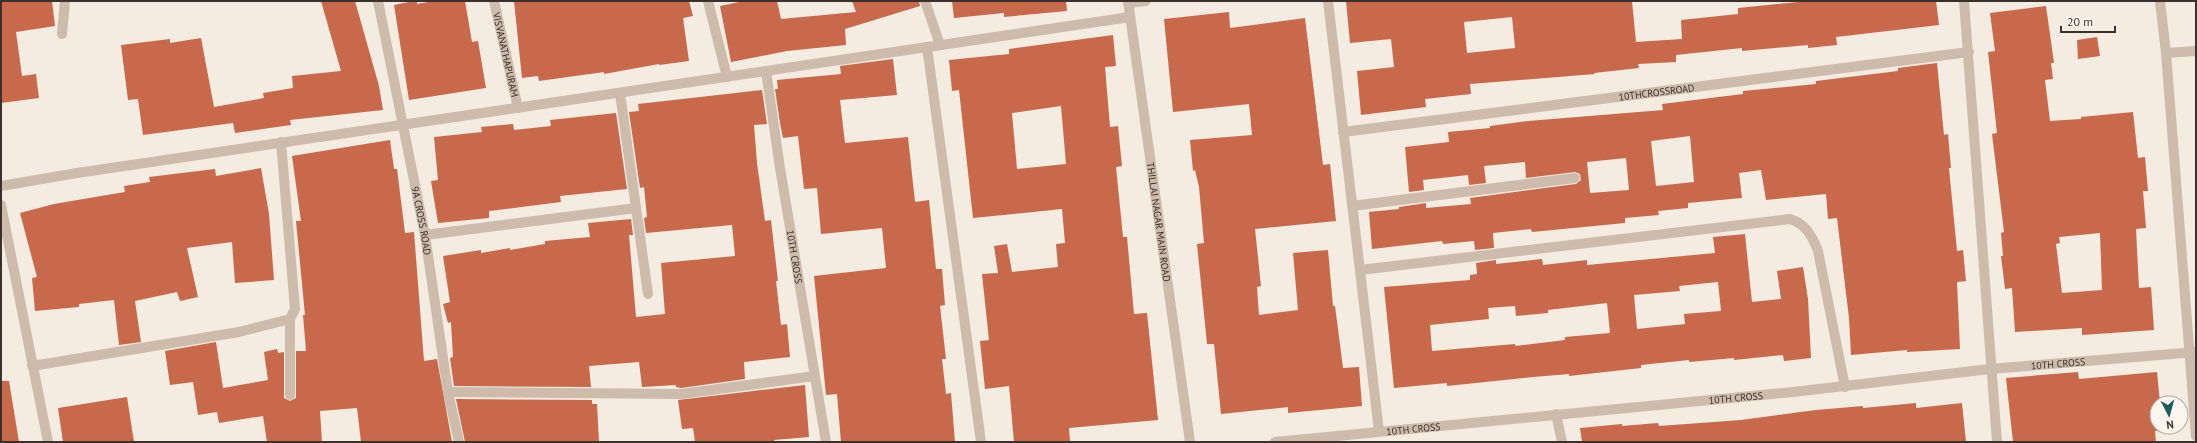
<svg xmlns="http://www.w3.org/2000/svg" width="2197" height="443" viewBox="0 0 2197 443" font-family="'PT Sans',sans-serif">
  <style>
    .building { fill: #c8694b; fill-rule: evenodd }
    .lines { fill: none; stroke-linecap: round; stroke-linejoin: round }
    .minor { stroke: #cdbbac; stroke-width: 10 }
    .tertiary { stroke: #cdbbac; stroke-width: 10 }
    .labels { text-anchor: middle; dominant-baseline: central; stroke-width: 3.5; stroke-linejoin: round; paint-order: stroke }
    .street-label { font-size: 10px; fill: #3b302b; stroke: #fbf5ee }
  </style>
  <rect width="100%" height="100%" fill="#f4ebe1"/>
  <!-- building -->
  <g class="building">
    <polygon points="1,1 52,1 55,26 16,32 22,76 36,74 39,98 1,103"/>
    <polygon points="321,1 355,1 379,86 383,110 290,120 291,125 235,133 233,123 143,135 138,99 128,100 121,45 170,39 170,43 201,38 214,107 264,98 263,93 293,88 292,76 341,71"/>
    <polygon points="414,1 417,1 417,4 434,1 465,1 472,42 478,41 486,88 409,100 394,5"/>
    <polygon points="514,1 689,1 693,16 683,18 689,61 659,65 659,64 604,74 604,72 539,81 538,76 522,78"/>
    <polygon points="744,1 777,1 781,19 856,12 852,1 919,1 920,6 845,29 846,45 787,51 731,62 720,6"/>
    <polygon points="952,1 1066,1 1067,11 1004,17 1004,13 954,18"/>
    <path d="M1346,1h286l4,41 46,-3 -1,-19 57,-6v-6l71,-7h127l3,24 -103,12 1,8 -29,3v-3l-66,6v-3l-66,7v7l-38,2 1,4 -45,5 1,1 -125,10 1,10 -46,5 1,8 -65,8 -4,-44 37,-4 -3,-28 -41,4zM1512,17l3,31 -48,5 -3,-31z"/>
    <path d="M2046,6l8,57h-3l2,16 -8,1 5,41 31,-2v-2l52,-5 5,46 7,-1 3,34h-5l3,37 -10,1 3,59 12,-1 3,43 -72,5v-7l-67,4 -3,-44 -7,1 -4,-33h2l-2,-23 3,-1 -12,-98 5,-1 -9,-81 7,-1 -5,-38zM2100,233l2,57 -40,3 -6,-49 4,-1 -1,-6z"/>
    <polygon points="1229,12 1230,28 1305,18 1323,165 1330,164 1336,221 1255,229 1261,286 1257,287 1259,315 1298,310 1293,253 1328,250 1333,306 1335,306 1343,368 1359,367 1362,406 1288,413 1288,407 1221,414 1214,344 1207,344 1197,244 1204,243 1199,187 1195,170 1193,171 1190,140 1252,135 1249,104 1173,112 1164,19"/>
    <path d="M1113,35l3,31 -11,1 5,60 8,-1 4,40 -6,1 7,70h4l7,77 13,-1 11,107 -89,8 1,14h-56l-5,-56 -24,3 -5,-48 9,-1 -7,-66 16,-1 -4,-27 13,-2 5,28 46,-5 -2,-23 9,-1 -3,-34 -89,9 -14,-128 -7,1 -3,-31 60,-6v-5zM1061,106l5,58 -49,5 -5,-56z"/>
    <polygon points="2097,37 2100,56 2078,59 2077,40"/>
    <polygon points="893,59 897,95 840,100 845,143 908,137 915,202 929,200 936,269 942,269 945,305 940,306 946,359 942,359 946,394 951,393 955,442 841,442 837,394 826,395 814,276 886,268 882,228 821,234 817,188 804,189 798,136 783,138 780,123 775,89 778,89 777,80 841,74 840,66"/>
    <path d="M1937,63l7,72 4,-1 3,34h-2l8,83 6,-1 3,31 -9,1 3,67 -53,3v-2l-56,5 -2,-37 -12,-100 -9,1 -2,-25 -60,6 -5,-30 -22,3 3,25 -54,5v5l-30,3 1,4 -34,3v5l-93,9 -1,-3 -38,4 1,15 -19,2 -1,-9 -31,3 -1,-3 -70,8 -3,-37 30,-3v-2l27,-4v5l45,-4 -1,-6 106,-14 5,-4 -1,-6 -5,-2 -49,6 -1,-16 -41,4 2,17 -17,2 -1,-10 -45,5 1,10 -15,2 -4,-45 44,-5 -1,-10 42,-4v-2l38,-5 135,-11 -1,-6 81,-10v-3l73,-7v-3l82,-10v-3zM1690,136l4,46 -38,4 -5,-45zM1626,158l3,32 -39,3 -3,-31z"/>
    <polygon points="762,90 767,124 754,125 757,163 765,221 771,220 778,281 776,281 781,325 787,324 790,357 744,362 745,379 681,388 676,387 676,385 642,387 639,362 589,366 591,387 454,386 450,358 453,357 451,322 448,323 443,304 450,302 443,256 481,250 481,253 510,248 510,250 545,244 545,241 590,237 588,223 631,219 633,235 629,235 636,317 665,314 661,263 735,256 732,225 646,233 644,218 647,217 644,187 640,188 629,112 639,111 638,104"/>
    <polygon points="616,113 627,189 560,196 561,202 489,211 489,218 438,223 431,181 438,180 434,137 482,132 481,127 513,124 514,130 551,126 550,120"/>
    <polygon points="390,140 394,169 397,169 405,233 414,232 424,361 437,359 452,442 361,442 357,408 320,411 322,442 267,442 263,416 219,423 217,412 198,415 193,382 170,385 165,351 216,342 223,388 268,380 264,352 277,349 278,353 284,352 284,398 290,401 296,398 296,351 306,351 303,315 305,315 296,221 301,221 292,156"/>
    <polygon points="261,168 269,214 274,280 235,283 232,242 187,248 198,297 180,301 177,292 135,301 141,342 119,345 114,300 79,304 79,307 35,311 32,278 37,277 20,213 54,204 125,192 124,186 150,182 149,177 215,169 216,176"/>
    <path d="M1745,234l7,68 29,-3 -4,-28 26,-4 5,32 3,59 -27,3 -1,-6 -49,5v-2l-45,4v-2l-48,5v3l-72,8v-2l-36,3 -86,9v-3l-53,5 -10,-101 86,-7v-5l7,-1 -1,-11 20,-3v4l46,-5 1,6 44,-5v5l128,-12 -2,-16zM1718,282l3,29 -37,3 1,10 -48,5 -3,-34 46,-4 -1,-5zM1607,303l3,30 -45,4v3l-50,6v-2l-83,7 -2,-26 59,-6 -1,-11 27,-2 1,10 32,-3v-3z"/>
    <polygon points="2078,372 2079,379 2157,372 2160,403 2157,403 2157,427 2162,427 2162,430 2155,431 2156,442 2013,442 2006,378"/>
    <polygon points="1,381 9,381 19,442 1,442"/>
    <polygon points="805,385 809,437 774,440 775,442 695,442 693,428 682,429 678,400"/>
    <polygon points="127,397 134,442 63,442 58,408"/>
    <polygon points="456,399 592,400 592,404 597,404 599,442 465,442"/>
    <polygon points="1916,403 1916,408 1962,403 1966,442 1582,442 1580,428 1622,424 1622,426 1658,423 1659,426 1741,420 1816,410 1863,406 1863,408"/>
  </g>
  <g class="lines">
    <!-- minor -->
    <g class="minor">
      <path id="s1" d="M378,1l47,234 23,157 11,50"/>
      <path id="s2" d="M494,1l24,107"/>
      <polyline points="708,1 727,77"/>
      <polyline points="925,1 940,45"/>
      <polyline points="1328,1 1379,431"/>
      <polyline points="1964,1 1997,442"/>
      <polyline points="2160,1 2166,53 2196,436"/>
      <polyline points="1128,3 1146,1"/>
      <polyline points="62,34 65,1"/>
      <polyline points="927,47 981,442"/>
      <polyline points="2166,53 2196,51"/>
      <path id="s3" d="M766,71l14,97 46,274"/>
      <polyline points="620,93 648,294"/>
      <path id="s4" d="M1343,132l626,-80"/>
      <polyline points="1,186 77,173 1130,17"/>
      <polyline points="1,205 48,442"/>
      <polyline points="1352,206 1575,178"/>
      <polyline points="425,235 636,208"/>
      <path d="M1360,270l430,-51c16,5 22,17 28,32l27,136"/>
      <polyline points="32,366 239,332 290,319 295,309 281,142"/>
      <polyline points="448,392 681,394 815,376"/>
      <polyline points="290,395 290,319"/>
      <polyline points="1556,414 1562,442"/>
    </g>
    <!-- tertiary -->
    <g class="tertiary">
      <path id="s5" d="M1128,1l62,441"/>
      <path id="s6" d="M1275,442l518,-50 197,-23 206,-17"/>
    </g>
  </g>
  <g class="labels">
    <!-- street labels -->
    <g class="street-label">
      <text stroke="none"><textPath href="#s2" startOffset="55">VISVANATHAPURAM</textPath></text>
      <text stroke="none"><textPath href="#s4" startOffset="316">10THCROSSROAD</textPath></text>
      <text stroke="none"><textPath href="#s1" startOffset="224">9A CROSS ROAD</textPath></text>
      <text stroke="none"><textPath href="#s5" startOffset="223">THILLAI NAGAR MAIN ROAD</textPath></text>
      <text stroke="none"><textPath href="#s3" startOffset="188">10TH CROSS</textPath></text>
      <text stroke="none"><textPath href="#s6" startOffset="787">10TH CROSS</textPath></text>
      <text stroke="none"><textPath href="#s6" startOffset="463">10TH CROSS</textPath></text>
      <text stroke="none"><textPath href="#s6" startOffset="139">10TH CROSS</textPath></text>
    </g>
  </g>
  <!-- border -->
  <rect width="2197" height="443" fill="none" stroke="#3b302b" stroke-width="4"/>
  <!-- north arrow -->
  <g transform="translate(2169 415) rotate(174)"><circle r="19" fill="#fbf5ee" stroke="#aea6a0"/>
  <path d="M0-3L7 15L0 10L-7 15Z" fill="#1f5a5e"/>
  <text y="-6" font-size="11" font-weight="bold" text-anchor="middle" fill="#3b302b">N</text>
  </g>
  <!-- scale -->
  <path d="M2061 26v6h54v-6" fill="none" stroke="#3b302b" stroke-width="2"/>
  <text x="2067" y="26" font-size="12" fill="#3b302b" stroke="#fbf5ee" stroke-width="3" paint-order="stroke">20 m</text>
</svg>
